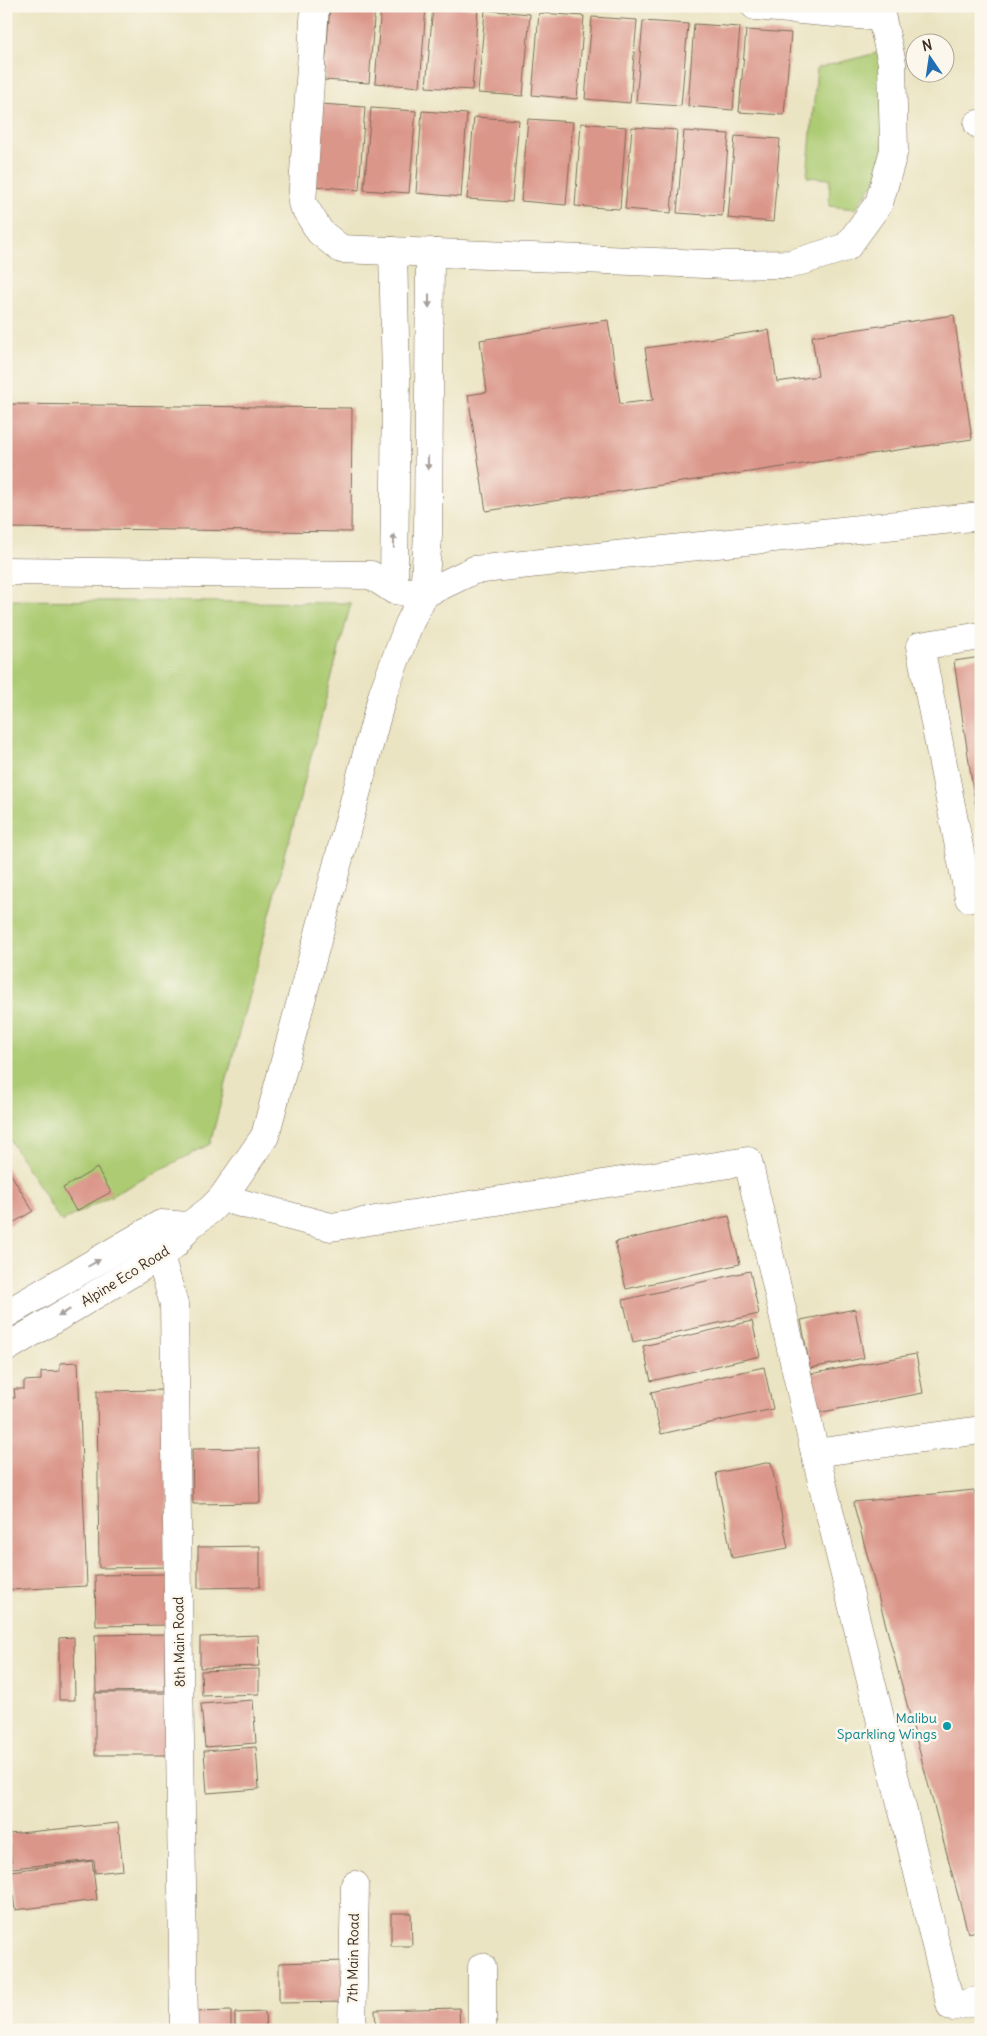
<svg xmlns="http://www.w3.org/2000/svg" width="987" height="2036" viewBox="0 0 987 2036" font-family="Delius,sans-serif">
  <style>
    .green { fill: #accb72; stroke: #747a48 }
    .building { fill: #db968a }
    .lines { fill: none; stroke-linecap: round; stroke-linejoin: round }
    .minor-casing { stroke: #796b58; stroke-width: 29 }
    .minor { stroke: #fff; stroke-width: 28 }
    .oneway { fill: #a79f9a }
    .culture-dot { fill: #0f9aa8; stroke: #fbf7ec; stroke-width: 2 }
    .labels { text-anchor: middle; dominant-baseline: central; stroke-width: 5; stroke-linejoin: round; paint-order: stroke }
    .street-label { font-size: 14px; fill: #3b2a1e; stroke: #fbf7ec }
    .culture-label { font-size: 14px; fill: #0d838f; stroke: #fbf7ec; text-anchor: end }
  </style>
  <rect width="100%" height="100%" fill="#fbf7ec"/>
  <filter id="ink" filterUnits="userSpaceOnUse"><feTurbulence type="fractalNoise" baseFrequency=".02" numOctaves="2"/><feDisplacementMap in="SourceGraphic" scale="10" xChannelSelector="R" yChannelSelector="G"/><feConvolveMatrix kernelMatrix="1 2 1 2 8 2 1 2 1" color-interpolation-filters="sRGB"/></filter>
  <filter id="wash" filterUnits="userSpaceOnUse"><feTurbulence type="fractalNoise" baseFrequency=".0096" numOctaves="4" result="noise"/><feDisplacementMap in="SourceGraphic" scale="20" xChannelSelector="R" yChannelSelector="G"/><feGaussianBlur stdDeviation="1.12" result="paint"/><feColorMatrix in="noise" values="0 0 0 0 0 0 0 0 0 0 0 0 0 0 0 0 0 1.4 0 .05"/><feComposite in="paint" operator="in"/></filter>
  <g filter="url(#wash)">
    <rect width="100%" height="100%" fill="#ebe4c3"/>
    <!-- green -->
    <g class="green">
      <polygon points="881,52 883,169 855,209 829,206 830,179 807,177 817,68"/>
      <polygon points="6,600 351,603 210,1144 61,1222 6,1134"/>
    </g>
    <g id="blocks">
      <!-- building -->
      <g class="building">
        <polygon points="330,6 375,6 369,83 324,80"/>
        <polygon points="381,6 426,6 420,87 375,83"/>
        <polygon points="433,6 478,8 472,90 426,87"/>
        <polygon points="485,10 530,14 523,96 478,93"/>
        <polygon points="539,13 584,16 577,99 532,95"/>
        <polygon points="592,17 637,20 630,103 585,99"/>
        <polygon points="643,21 688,24 681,106 636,103"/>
        <polygon points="694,24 740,27 733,110 688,106"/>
        <polygon points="746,30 791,33 784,115 739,112"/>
        <polygon points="320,104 365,107 359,190 313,186"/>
        <polygon points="371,108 416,111 409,193 364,190"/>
        <polygon points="422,111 467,114 461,197 416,193"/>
        <polygon points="474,117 519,120 512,202 467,199"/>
        <polygon points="528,119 573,122 566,205 521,201"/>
        <polygon points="581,123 626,127 620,209 575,206"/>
        <polygon points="632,127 677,130 671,213 625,209"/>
        <polygon points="684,131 729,134 722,216 677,213"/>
        <polygon points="735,136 780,139 773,222 728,218"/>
        <polygon points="954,315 972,439 486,511 468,395 487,392 480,340 608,320 620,404 653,400 645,348 769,330 777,382 818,376 812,336"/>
        <polygon points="6,404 352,408 351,532 6,528"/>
        <polygon points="981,657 981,836 980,836 954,661"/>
        <polygon points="6,1166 33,1211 6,1227"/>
        <polygon points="97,1168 111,1192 76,1211 63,1188"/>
        <polygon points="729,1216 740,1264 626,1289 615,1242"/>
        <polygon points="750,1271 759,1314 633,1342 623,1300"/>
        <polygon points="855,1309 864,1358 810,1368 801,1320"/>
        <polygon points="752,1321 760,1356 651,1381 643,1346"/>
        <polygon points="916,1354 923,1393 817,1413 810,1374"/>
        <polygon points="78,1362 87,1586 8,1590 6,1544 6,1398 15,1398 14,1389 24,1389 24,1381 41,1380 41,1372 60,1371 60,1363"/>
        <polygon points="764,1367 773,1409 661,1434 651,1392"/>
        <polygon points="167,1390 169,1567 99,1568 97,1391"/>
        <polygon points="259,1448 260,1503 193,1504 192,1449"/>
        <polygon points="771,1462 788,1548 732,1558 716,1473"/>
        <polygon points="974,1490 981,1523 981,1930 968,1933 853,1502"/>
        <polygon points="260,1546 260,1587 198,1588 198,1547"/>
        <polygon points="169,1574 169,1625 96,1626 95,1575"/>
        <polygon points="165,1634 165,1691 96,1692 95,1635"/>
        <polygon points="258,1635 259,1666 200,1668 200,1637"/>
        <polygon points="74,1637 75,1700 59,1700 59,1638"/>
        <polygon points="259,1669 259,1694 202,1696 201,1671"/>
        <polygon points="95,1693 166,1693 167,1755 95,1755"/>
        <polygon points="253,1700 256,1743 205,1747 201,1704"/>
        <polygon points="256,1747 259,1789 207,1793 204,1751"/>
        <polygon points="118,1823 123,1870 95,1873 94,1860 12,1868 9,1834"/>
        <polygon points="92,1861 97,1900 15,1910 10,1871"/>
        <polygon points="391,1913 411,1913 412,1946 391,1946"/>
        <polygon points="346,1961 347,2002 279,2003 279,1963"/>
        <polygon points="459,2008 460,2030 376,2030 375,2010"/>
        <polygon points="231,2011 231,2030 191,2030 191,2012"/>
        <polygon points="265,2012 266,2030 235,2030 235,2013"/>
      </g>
    </g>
  </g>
  <g filter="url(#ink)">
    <use href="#blocks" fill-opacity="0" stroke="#796b58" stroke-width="1"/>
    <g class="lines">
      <!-- minor casing -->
      <g class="minor-casing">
        <g id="minor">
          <polyline points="315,6 302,203 320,232 341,249 729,265 791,264 847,247 879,203 894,150 892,63 879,6"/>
          <polyline points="755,6 881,17"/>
          <polyline points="978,124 981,124"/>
          <polyline points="393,251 396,379 394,590"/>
          <polyline points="6,571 371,575 394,590 424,594 428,535 430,252"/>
          <polyline points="981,636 920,646 969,898 981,897"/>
          <polyline points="222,1198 331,1227 748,1161 815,1453 951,2007 981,2000"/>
          <polyline points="160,1256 174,1304 184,2030"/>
          <polyline points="6,1314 161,1224 189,1226"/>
          <polyline points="6,1348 160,1256 175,1244 189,1226 210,1210 222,1198 265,1136 383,693 409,624 424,594 474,570 981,516"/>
          <polyline points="815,1453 981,1430"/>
          <polyline points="352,2030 355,1885"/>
          <polyline points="482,2030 482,1967"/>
        </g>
      </g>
      <!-- minor -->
      <use href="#minor" class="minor"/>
    </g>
    <!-- one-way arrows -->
    <defs><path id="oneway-solid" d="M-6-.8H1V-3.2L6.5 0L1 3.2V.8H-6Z" transform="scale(1.25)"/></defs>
    <g class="oneway">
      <use href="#oneway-solid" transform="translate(429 301) rotate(90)"/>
      <use href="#oneway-solid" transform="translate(428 463) rotate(90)"/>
      <use href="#oneway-solid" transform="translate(394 541) rotate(-89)"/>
      <use href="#oneway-solid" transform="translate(94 1263) rotate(-30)"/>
      <use href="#oneway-solid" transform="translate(64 1313) rotate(149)"/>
    </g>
  </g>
  <!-- markers -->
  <circle class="culture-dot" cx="947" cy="1726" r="5"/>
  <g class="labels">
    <!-- street labels -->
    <g class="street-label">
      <text transform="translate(125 1276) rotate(-32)">Alpine Eco Road</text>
      <text transform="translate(179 1642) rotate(-91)">8th Main Road</text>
      <text transform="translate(353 1958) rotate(-89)">7th Main Road</text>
    </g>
    <!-- culture labels -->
    <g class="culture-label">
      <text x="937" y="1718">Malibu<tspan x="937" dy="16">Sparkling Wings</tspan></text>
    </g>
  </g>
  <!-- margin -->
  <rect width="987" height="2036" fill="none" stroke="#fbf7ec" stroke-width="25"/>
  <!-- north arrow -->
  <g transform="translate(930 58) rotate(347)"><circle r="24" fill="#fbf7ec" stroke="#aea59a"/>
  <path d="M0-4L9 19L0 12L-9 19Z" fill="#1f6fb2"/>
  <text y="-8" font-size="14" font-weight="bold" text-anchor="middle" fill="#3b2a1e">N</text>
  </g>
</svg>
